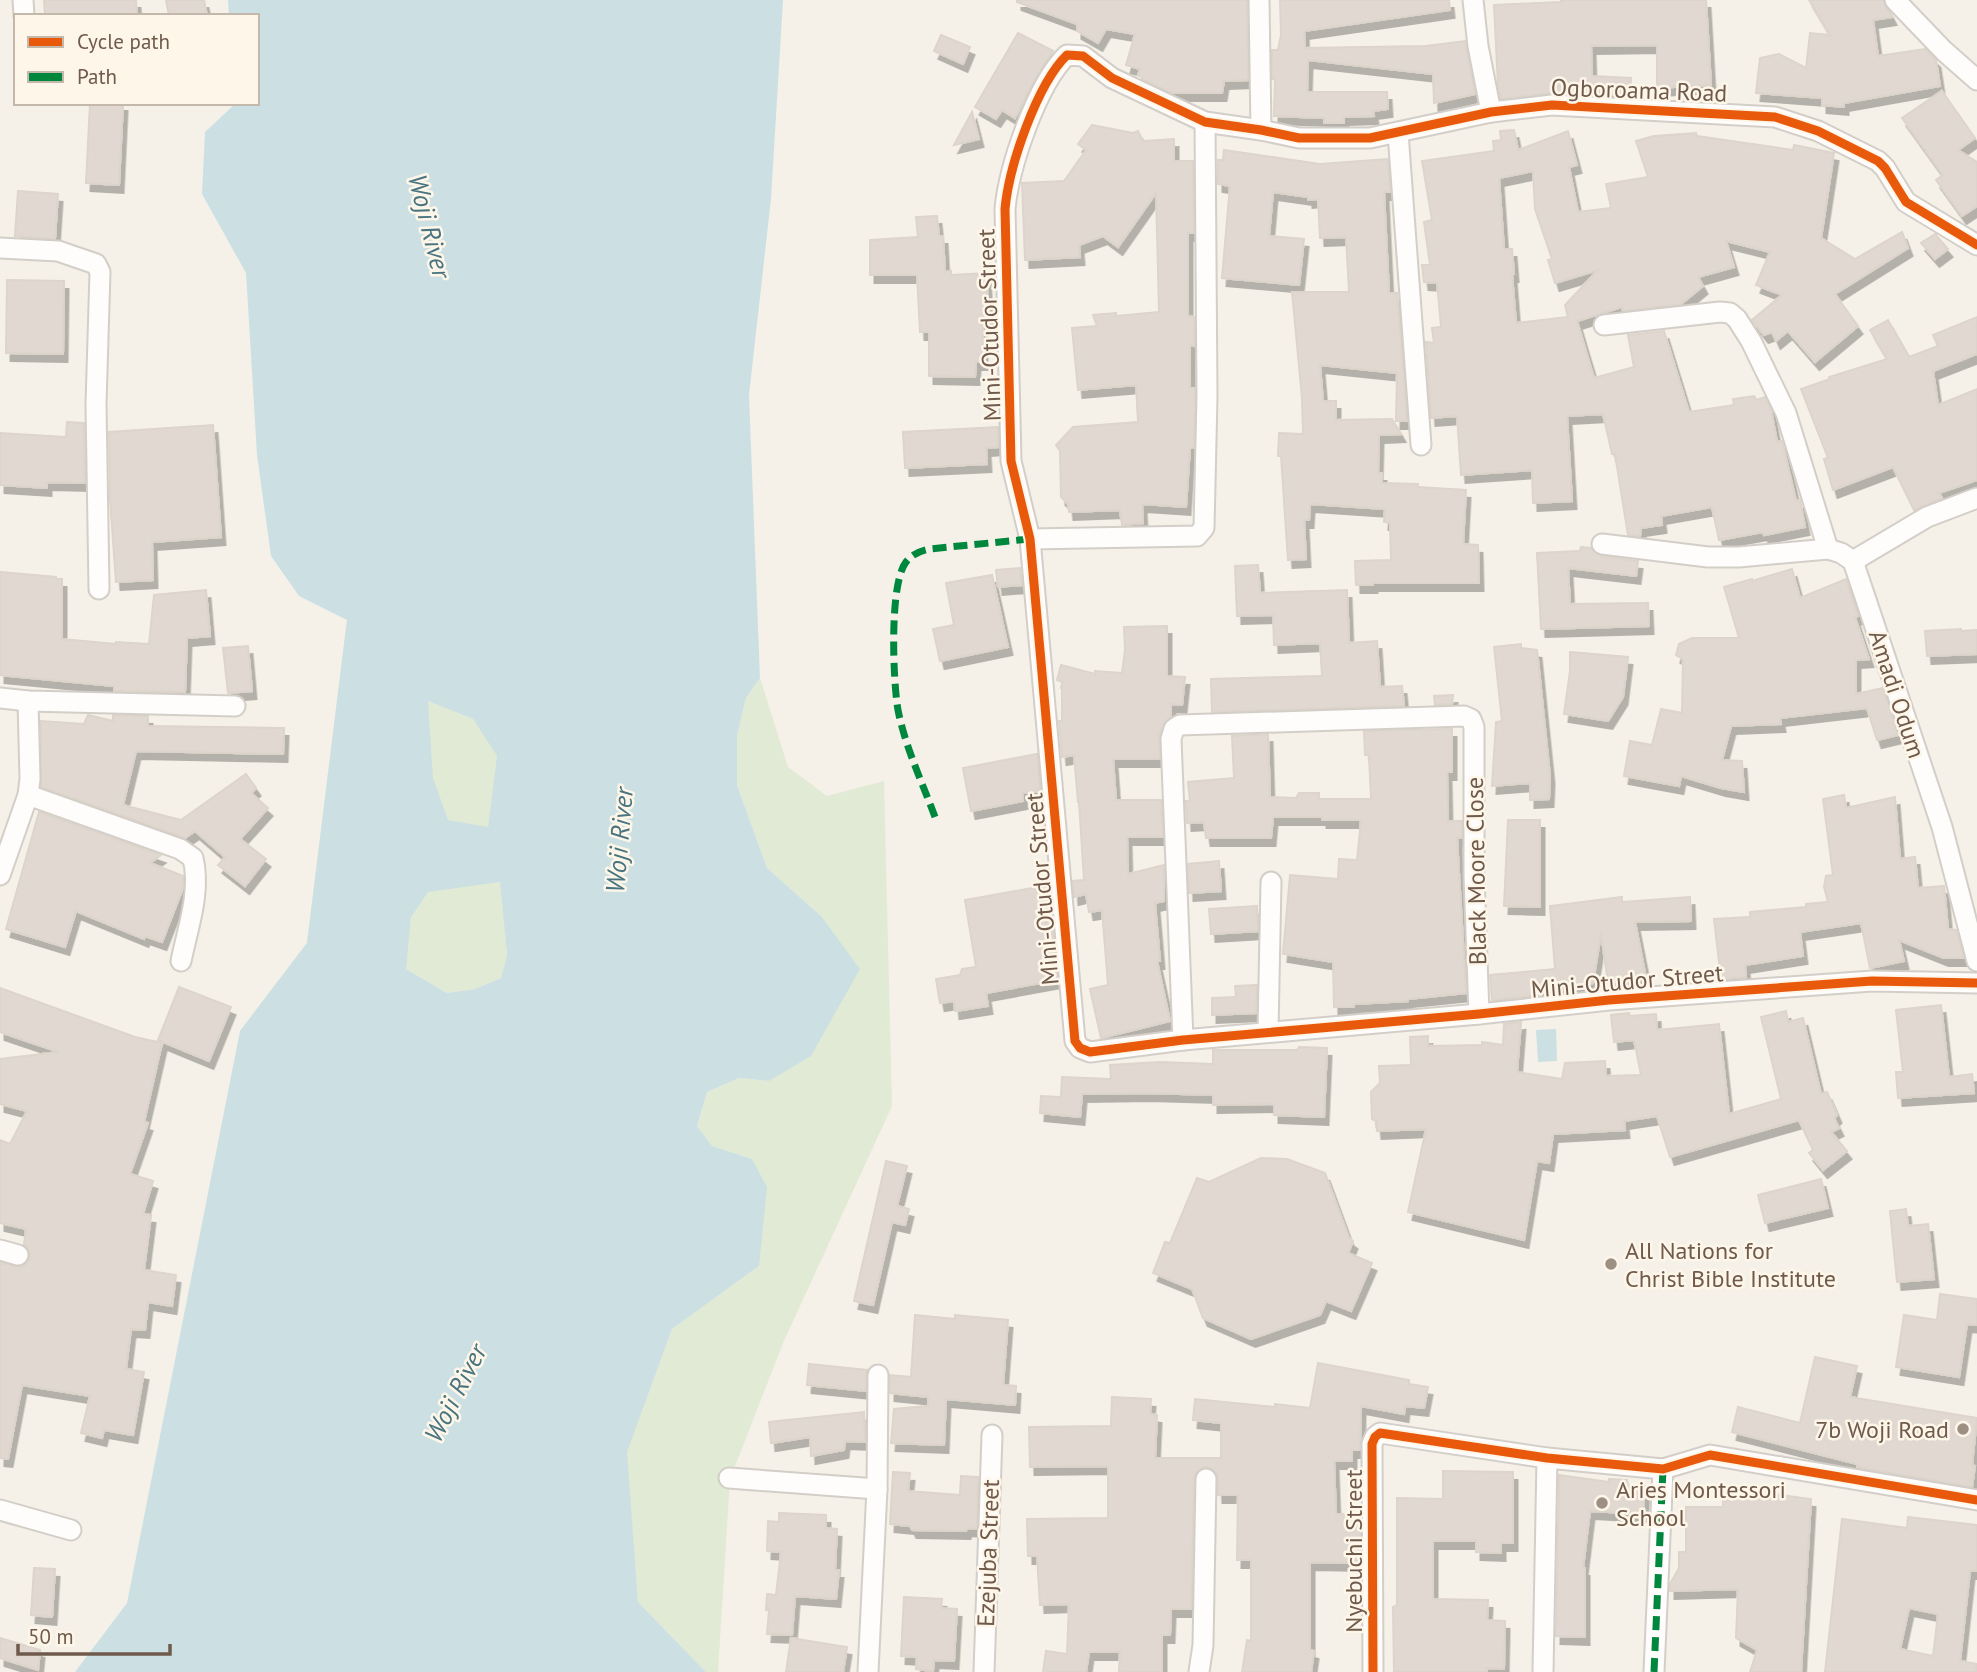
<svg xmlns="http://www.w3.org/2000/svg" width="1977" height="1672" viewBox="0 0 1977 1672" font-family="'PT Sans',sans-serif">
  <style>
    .green { fill: #e1ead4 }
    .water { fill: #cce0e3; fill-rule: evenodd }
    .building { fill: #e1d9d1; stroke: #ddd4cb; stroke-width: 2; fill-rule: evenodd; filter: url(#shadow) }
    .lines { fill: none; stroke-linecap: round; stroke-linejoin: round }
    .minor-casing { stroke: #d3cec7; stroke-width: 23 }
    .minor { stroke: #fefdfc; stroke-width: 19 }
    .quiet { stroke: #00873e; stroke-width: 7; stroke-dasharray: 14 7; stroke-linecap: butt }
    .cycleway-casing { stroke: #fdf6e9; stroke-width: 13 }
    .cycleway { stroke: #e8590c; stroke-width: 9 }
    .poi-dot { fill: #9e8f83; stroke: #fdf6e9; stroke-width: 2.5 }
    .labels { text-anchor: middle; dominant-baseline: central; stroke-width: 5; stroke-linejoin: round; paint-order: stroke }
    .street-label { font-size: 24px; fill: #6f5a4c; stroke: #fdf6e9 }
    .poi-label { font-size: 24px; fill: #6f5a4c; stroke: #fdf6e9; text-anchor: start }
    .water-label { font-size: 26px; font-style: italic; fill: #487480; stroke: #fdf6e9 }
  </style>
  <defs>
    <filter id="shadow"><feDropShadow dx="4.5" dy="8" stdDeviation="0" flood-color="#0004"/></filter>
  </defs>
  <rect width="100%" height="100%" fill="#f5f1e8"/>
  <!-- green -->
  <g class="green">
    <polygon points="347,619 427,700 473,719 498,756 488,827 501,882 507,955 501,978 475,989 447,993 406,969 240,1031 307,943"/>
    <polygon points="760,678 788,767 827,796 884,781 892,1106 783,1343 730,1479 718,1672 706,1672 638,1602 626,1452 672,1329 759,1266 752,1159 712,1146 697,1126 707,1092 739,1078 769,1081 821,916 767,868 737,785 737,736 746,698"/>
  </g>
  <!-- water -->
  <g class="water">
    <path d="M228,0h555l-12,199 -22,196 11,283 -14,20 -9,38v49l30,83 54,48 39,53 -49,87 -42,25 -30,-3 -32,14 -10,34 15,20 40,13 15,28 -8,79 -87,63 -45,123 11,150 68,70h-631l52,-69 113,-572 67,-88 40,-323 -48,-24 -28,-40 -14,-101 -11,-182 -44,-79 3,-62 31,-29h21v-87h-28zM428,701l45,18 24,37 -9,71 -40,-7 -15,-42zM500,882l7,73 -6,23 -26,11 -28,4 -41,-24 5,-52 17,-25z"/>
    <polygon points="1556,1029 1557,1061 1538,1062 1536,1030"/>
  </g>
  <!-- building -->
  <g class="building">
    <polygon points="44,0 136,0 137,16 45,16"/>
    <polygon points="166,0 204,0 207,16 169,16"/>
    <polygon points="1017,0 1247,0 1248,80 1224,81 1222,93 1172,93 1142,79 1142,77 1138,75 1140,69 1126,65 1135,34 1106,29 1098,43 1077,31 1077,24 1017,2"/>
    <polygon points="1280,0 1449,0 1450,10 1304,31 1305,48 1426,46 1465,41 1475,94 1434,103 1433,74 1308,60 1307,92 1387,92 1388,109 1373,111 1374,116 1344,117 1344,123 1324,123 1324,118 1274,116 1275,79 1272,79 1272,50 1278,50 1281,35"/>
    <polygon points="1561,0 1706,0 1711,85 1657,88 1657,45 1591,46 1592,76 1631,78 1630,95 1552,93 1501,99 1498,85 1494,5 1561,2"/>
    <polygon points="1809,0 1883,0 1892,17 1873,20 1878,56 1925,49 1936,60 1940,86 1844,103 1844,107 1822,105 1822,98 1756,93 1760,58 1779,54 1806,68 1810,33 1830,35"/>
    <polygon points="1018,33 1053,51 1035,79 1015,118 1002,110 996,119 975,107"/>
    <polygon points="941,35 970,47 963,64 934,51"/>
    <polygon points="1942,91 1975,138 1958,150 1977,162 1977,206 1962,216 1936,180 1943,175 1902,118"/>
    <polygon points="90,103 123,103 119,185 86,183"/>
    <polygon points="972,112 979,139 954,145"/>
    <polygon points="1092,125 1133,133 1138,131 1143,141 1174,139 1174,161 1193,161 1194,233 1188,233 1188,316 1194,317 1194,346 1190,345 1190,388 1195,388 1195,396 1194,448 1190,448 1186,507 1142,504 1143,523 1122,525 1120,510 1069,512 1068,504 1061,497 1060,451 1056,445 1073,427 1138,422 1136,385 1078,390 1072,328 1097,326 1093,315 1116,313 1116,316 1159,312 1156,193 1118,247 1103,236 1079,245 1080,257 1025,260 1022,183 1064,181 1086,150 1078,144"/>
    <path d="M1514,130l4,20 50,-19 9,34 -8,2 9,45 33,-4 -5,-24 42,-7 -12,-36 18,-5 42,-3 1,3 96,14 1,-5 40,8 -13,85 34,21 47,-27 6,16 -73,46 23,32 -43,36 -27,-31 -12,10 -4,-9 -8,3 -12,-15 30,-25 -26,-10 14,-33 -44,-11 8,26 -36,10 5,9 -22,18 -58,7 -1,-4 -45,14 17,57 40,-11 -6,-32 36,-4 25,81 45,-7 -1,-6 21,-3 3,4 8,-3 6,13 6,32 5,-1 14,60 4,-1 5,27 -41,8 -1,-3 -44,8 -7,-33 -51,9 1,9 -21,3 -1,8 -12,-1 -13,-81h-3l-9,-40 -36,2 5,85 -39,2 -1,-33 -71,5 -4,-59 -26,2 -5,-76 8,1 -2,-15 9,-1 -4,-44 -13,-1 -2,-17h8l-6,-43 8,-2 -10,-59 72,-10 -1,-10 8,-1 -1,-9zM1533,171l2,38 17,50 -4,1 7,23 43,-13 -33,35 3,12 -52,6 -4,-49h2l-2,-25h-8l-5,-71z"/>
    <polygon points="1224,150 1320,164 1388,159 1390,192 1384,192 1389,293 1397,293 1407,421 1396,421 1397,373 1320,365 1323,401 1336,401 1336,420 1392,419 1401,434 1379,435 1378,473 1382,473 1382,483 1418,484 1418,487 1466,490 1463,544 1478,545 1479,583 1373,583 1373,585 1356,585 1355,561 1391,560 1390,523 1384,522 1385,509 1310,504 1309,520 1304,520 1306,559 1288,560 1281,456 1278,456 1279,433 1303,434 1302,398 1292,292 1349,292 1346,237 1320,238 1318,199 1308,200 1308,197 1273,192 1269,236 1304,239 1299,285 1222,278 1230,186 1218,184 1218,160 1223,160"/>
    <polygon points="18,191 58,194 55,239 15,236"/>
    <polygon points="937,216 939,236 943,236 945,272 951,271 951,275 986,273 989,320 983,320 983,362 976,362 975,377 929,376 929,332 920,332 917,275 870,275 870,240 918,237 916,217"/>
    <polygon points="1935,234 1948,249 1935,259 1921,243"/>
    <polygon points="7,280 64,281 63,354 6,353"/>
    <polygon points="1977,317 1977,354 1933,371 1938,405 1977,389 1977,480 1939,493 1942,498 1914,510 1893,467 1833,490 1824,459 1828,458 1801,389 1830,379 1829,377 1887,359 1870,330 1888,320 1909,357 1938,346 1933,335"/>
    <polygon points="67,422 84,423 85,483 47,482 47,488 0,485 0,433 66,437"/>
    <polygon points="213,425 221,537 152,542 153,580 116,582 110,499 109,432"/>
    <polygon points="998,427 998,447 986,448 987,464 905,468 903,432"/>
    <polygon points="1581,547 1591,548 1601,556 1638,561 1636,576 1568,568 1570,604 1648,603 1649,626 1541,629 1537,553 1580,551"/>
    <polygon points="1258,565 1260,593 1347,590 1349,643 1377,641 1380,687 1402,686 1404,706 1212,712 1211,679 1322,676 1320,643 1274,645 1273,615 1237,616 1235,566"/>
    <polygon points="1020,568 1022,585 998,587 996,570"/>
    <polygon points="1792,569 1800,598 1846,579 1858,616 1855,617 1869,659 1856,660 1856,694 1883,688 1898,735 1877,740 1867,708 1780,718 1781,724 1731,726 1722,760 1742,761 1744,792 1721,788 1681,776 1679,786 1624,776 1630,741 1652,745 1661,709 1682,713 1683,659 1676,655 1679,644 1692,638 1739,638 1724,587 1752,579 1752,581"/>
    <polygon points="0,572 56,577 56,579 62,579 62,639 116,644 116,642 149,644 154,595 206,590 210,636 187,638 185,692 114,691 114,686 0,675"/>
    <polygon points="992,575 1008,647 940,661 933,629 954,625 946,583"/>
    <polygon points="1167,626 1167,676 1185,677 1182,705 1171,704 1171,716 1163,725 1159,735 1160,759 1113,759 1116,800 1161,800 1163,837 1127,837 1128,874 1164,865 1164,901 1155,903 1160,961 1157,961 1170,1021 1101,1038 1090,989 1108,985 1102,910 1089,912 1086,894 1074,897 1073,881 1084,880 1079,802 1078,802 1074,755 1062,757 1059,721 1062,721 1062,682 1057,680 1061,665 1095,674 1095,671 1122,673 1125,650 1124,627"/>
    <polygon points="1961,629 1961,631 1977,630 1977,654 1927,656 1925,631"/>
    <polygon points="1521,644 1521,648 1537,650 1550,776 1549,799 1530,800 1530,783 1492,786 1496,722 1502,721 1494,647"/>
    <polygon points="248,646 252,691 228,693 223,648"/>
    <polygon points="1570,652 1628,657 1623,697 1608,721 1564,714 1570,671"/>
    <polygon points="1453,695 1452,704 1435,705 1434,696"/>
    <polygon points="88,715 113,721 113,715 148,716 148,726 284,728 283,754 136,751 123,805 181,820 246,774 256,788 251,793 268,808 240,839 266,859 245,886 218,865 225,857 195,831 185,838 41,787 41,721 84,724"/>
    <polygon points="1452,729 1452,772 1447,772 1448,821 1462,821 1462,838 1457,838 1466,993 1408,999 1408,1001 1354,1004 1354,1007 1334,1007 1333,962 1283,954 1290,875 1338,879 1339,859 1357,860 1361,820 1322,820 1322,817 1273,817 1271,838 1206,838 1204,822 1187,823 1186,801 1190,801 1188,782 1234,778 1232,736 1268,734 1270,797 1296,798 1299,793 1319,793 1319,799 1371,799 1369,755 1365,755 1364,731"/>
    <polygon points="1037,754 1040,791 1022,793 1023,801 971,811 963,768"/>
    <polygon points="1844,795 1846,808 1895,797 1900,859 1915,857 1918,888 1944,886 1948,929 1956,930 1964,958 1944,958 1899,940 1904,961 1870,968 1861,923 1800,932 1803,956 1745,965 1746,977 1721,979 1714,919 1750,917 1750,912 1806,907 1806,904 1828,902 1824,887 1826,876 1833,875 1823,799"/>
    <polygon points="39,812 161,855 150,863 183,876 183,888 162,942 145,936 144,939 76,911 65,947 6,929"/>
    <polygon points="1508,820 1540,820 1540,907 1504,906"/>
    <polygon points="1219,861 1221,891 1189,893 1188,864"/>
    <polygon points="1049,885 1057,980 986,993 988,1006 955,1011 954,1001 940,1003 936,979 960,975 962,969 976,967 965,900"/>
    <polygon points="1622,897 1622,902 1690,897 1691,921 1635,922 1646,978 1608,983 1601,933 1593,983 1541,987 1541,995 1492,1000 1490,975 1555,969 1550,906"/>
    <polygon points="1257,906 1258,931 1211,934 1209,909"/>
    <polygon points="1257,985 1256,1013 1212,1015 1212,998 1236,997 1235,986"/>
    <polygon points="179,987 231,1007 209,1061 158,1040"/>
    <polygon points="0,988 135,1037 162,1043 144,1122 148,1123 130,1174 153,1181 143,1214 151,1215 144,1270 176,1275 172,1306 148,1302 145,1330 131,1329 126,1369 144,1372 133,1435 104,1430 102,1438 81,1433 90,1396 22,1385 8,1459 0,1458 0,1263 22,1267 30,1259 30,1253 24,1244 26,1229 0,1223 0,1140 10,1144 27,1111 0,1104 0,1059 59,1052 0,1032"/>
    <polygon points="1941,1005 1949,1077 1972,1074 1974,1093 1898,1098 1896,1072 1903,1072 1896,1010"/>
    <polygon points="1786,1011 1788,1022 1803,1018 1821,1094 1827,1092 1837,1115 1834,1118 1839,1128 1831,1132 1847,1151 1823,1170 1809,1153 1813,1150 1799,1120 1670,1157 1657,1116 1624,1121 1625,1130 1553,1134 1549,1163 1537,1161 1524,1240 1408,1212 1426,1129 1377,1131 1376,1121 1372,1119 1371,1092 1380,1083 1379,1066 1411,1065 1410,1037 1428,1036 1428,1046 1482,1045 1482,1042 1503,1045 1504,1024 1521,1022 1517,1072 1562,1079 1565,1063 1605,1061 1606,1076 1641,1075 1634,1040 1614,1042 1611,1015 1629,1013 1630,1016 1656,1014 1657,1030 1719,1024 1729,1114 1781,1099 1761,1017"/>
    <polygon points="1299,1047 1327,1048 1324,1117 1274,1115 1274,1104 1213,1105 1213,1095 1146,1093 1082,1094 1080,1117 1040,1113 1041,1096 1061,1097 1062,1077 1111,1079 1110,1065 1160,1062 1213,1064 1213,1050 1297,1050"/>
    <polygon points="1261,1158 1287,1159 1325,1173 1349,1238 1353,1241 1348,1253 1372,1263 1351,1311 1326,1301 1320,1315 1251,1339 1203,1318 1192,1289 1153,1273 1165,1242 1170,1243 1197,1178 1209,1182"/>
    <polygon points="886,1161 907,1166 897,1206 909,1209 905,1225 892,1222 873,1305 854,1301"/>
    <polygon points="1821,1179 1828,1208 1765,1223 1758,1195"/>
    <polygon points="1906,1209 1908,1226 1928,1224 1934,1279 1897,1282 1890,1211"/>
    <polygon points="1940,1294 1977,1299 1977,1325 1967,1324 1959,1377 1896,1367 1904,1315 1937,1320"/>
    <polygon points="915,1315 955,1319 955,1315 1008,1320 1003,1385 1016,1386 1015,1405 946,1399 944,1445 891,1443 894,1409 928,1406 928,1397 890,1393 890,1375 911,1377"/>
    <polygon points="1815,1357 1857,1366 1850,1397 1977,1418 1972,1465 1975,1466 1972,1487 1857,1467 1857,1464 1732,1432 1738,1407 1800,1423"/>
    <polygon points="1318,1363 1409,1380 1409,1384 1428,1387 1424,1408 1405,1406 1404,1414 1361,1406 1360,1450 1352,1450 1352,1461 1334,1461 1336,1514 1360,1514 1360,1563 1310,1562 1310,1650 1314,1651 1311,1672 1242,1672 1247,1640 1251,1641 1251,1560 1237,1560 1238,1495 1218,1495 1217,1474 1213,1469 1206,1467 1196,1472 1194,1479 1191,1609 1171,1609 1170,1635 1162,1635 1162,1672 1119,1672 1120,1652 1089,1652 1086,1672 1043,1672 1046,1651 1067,1654 1069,1604 1040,1605 1037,1556 1028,1556 1027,1519 1108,1518 1108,1466 1030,1467 1029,1427 1111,1426 1112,1397 1151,1399 1150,1414 1157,1415 1155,1458 1221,1458 1221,1423 1193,1420 1195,1399 1275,1407 1275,1404 1310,1408"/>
    <polygon points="809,1364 867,1370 866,1391 807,1385"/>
    <polygon points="864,1412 865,1442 845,1441 844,1450 811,1456 810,1437 771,1443 769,1422"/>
    <polygon points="1443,1471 1513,1472 1513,1543 1501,1543 1501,1553 1476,1552 1476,1541 1433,1541 1433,1599 1488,1600 1487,1620 1505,1621 1504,1669 1487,1668 1487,1672 1394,1672 1393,1607 1397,1605 1397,1498 1443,1499"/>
    <polygon points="893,1472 910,1473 908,1491 960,1495 961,1476 978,1477 977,1529 967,1528 966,1531 912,1530 910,1526 890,1524"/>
    <polygon points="1559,1475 1609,1482 1609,1479 1627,1480 1628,1485 1645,1486 1643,1514 1590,1511 1583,1568 1585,1568 1585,1637 1556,1636"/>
    <polygon points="1773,1494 1811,1499 1801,1672 1750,1672 1757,1650 1736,1638 1738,1589 1670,1591 1670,1584 1679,1568 1679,1552 1686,1552 1686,1507 1723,1507 1723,1497 1772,1498"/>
    <polygon points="779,1513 826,1515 826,1528 837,1529 835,1570 839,1570 836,1599 795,1596 792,1635 767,1634 769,1610 766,1610 767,1594 776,1595 781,1552 767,1551 768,1521 779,1522"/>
    <path d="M1908,1517l69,8v46h-7l-10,90 17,3 -1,8h-151l17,-153 65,9zM1909,1608l29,6 -5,42 -33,-7z"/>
    <polygon points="34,1568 55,1569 52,1617 31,1615"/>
    <polygon points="904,1597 942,1599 941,1608 957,1609 954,1661 934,1660 933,1671 916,1669 917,1657 901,1656"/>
    <polygon points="0,1638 40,1650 38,1670 0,1658"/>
    <polygon points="791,1638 847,1647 843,1672 786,1672"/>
  </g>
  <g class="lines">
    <!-- minor casing -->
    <g class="minor-casing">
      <g id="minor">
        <polyline points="23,0 24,16"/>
        <polyline points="1259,0 1261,130"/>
        <polyline points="1473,0 1478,46 1491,112"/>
        <polyline points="1895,0 1944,51 1977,80"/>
        <polyline points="1398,133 1421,445"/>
        <path d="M1977,245l-71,-43 -21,-34 -7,-7 -60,-30 -43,-14 -223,-12 -61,7 -121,26h-71l-38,-8 -56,-8 -93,-44 -29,-22 -16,-1c-30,29 -58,111 -62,154l6,252 19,78 45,502 5,7 10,4 93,-12 296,-26 130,-14 263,-19 105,2"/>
        <polyline points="0,248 58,251 96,264 100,272 96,404 99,589"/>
        <polyline points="1604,325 1720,312 1730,313 1737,319 1751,341 1786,413 1828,549"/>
        <polyline points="1030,539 1197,536 1204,528 1207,396 1205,122"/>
        <polyline points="1602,544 1708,557 1739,557 1828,549 1841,553 1853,561"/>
        <polyline points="1853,561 1942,827 1977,961"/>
        <polyline points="1853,561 1927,517 1977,498"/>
        <polyline points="0,698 28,701 235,706"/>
        <path d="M28,795l152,54 13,9c8,34 -5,69 -12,103"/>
        <polyline points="0,875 28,795 30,779 28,701"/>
        <polyline points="1268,1032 1271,882"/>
        <polyline points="1183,1040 1171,739 1174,729 1180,725 1464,716 1471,719 1474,727 1474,876 1479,1014"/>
        <polyline points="0,1250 18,1255"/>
        <polyline points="729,1478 877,1489"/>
        <polyline points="0,1510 71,1530"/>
        <polyline points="868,1672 877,1489 878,1375"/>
        <polyline points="984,1672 992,1435"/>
        <polyline points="1199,1672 1203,1645 1206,1479"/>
        <polyline points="1373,1672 1372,1444 1375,1437 1380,1433 1547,1458 1663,1469 1710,1455 1977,1500"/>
        <polyline points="1543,1672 1547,1458"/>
        <polyline points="1654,1672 1663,1469"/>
      </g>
    </g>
    <!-- minor -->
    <use href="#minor" class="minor"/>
    <!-- quiet -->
    <g class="quiet">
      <path d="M935,817c-13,-35 -30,-71 -37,-107 -5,-29 -9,-126 8,-148 6,-8 14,-11 23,-13l101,-10"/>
      <polyline points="1654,1672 1663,1469"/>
    </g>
    <!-- cycleway casing -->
    <g class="cycleway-casing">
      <g id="cycleway">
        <path d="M1977,245l-71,-43 -21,-34 -7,-7 -60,-30 -43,-14 -223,-12 -61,7 -121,26h-71l-38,-8 -56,-8 -93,-44 -29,-22 -16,-1c-30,29 -58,111 -62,154l6,252 19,78 45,502 5,7 10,4 93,-12 296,-26 130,-14 263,-19 105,2"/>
        <polyline points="1373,1672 1372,1444 1375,1437 1380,1433 1547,1458 1663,1469 1710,1455 1977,1500"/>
      </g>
    </g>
    <!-- cycleway -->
    <use href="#cycleway" class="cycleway"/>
  </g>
  <!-- markers -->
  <g class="poi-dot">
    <circle cx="1611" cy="1264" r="7"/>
    <circle cx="1963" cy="1429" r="7"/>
    <circle cx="1602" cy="1503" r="7"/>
  </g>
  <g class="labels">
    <!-- street labels -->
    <g class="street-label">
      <text transform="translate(1639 90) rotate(2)">Ogboroama Road</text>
      <text transform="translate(989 325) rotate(-92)">Mini-Otudor Street</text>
      <text transform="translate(1897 694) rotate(72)">Amadi Odum</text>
      <text transform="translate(1476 871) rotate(-91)">Black Moore Close</text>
      <text transform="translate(1042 889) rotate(-95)">Mini-Otudor Street</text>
      <text transform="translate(1627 981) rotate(-5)">Mini-Otudor Street</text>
      <text transform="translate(1353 1551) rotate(-90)">Nyebuchi Street</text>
      <text transform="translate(988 1553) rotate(-88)">Ezejuba Street</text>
    </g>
    <!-- poi labels -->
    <g class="poi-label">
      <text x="1625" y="1250">All Nations for<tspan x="1625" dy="28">Christ Bible Institute</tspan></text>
      <text x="1949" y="1429" text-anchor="end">7b Woji Road</text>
      <text x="1616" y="1489">Aries Montessori<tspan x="1616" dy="28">School</tspan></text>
    </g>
    <!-- water labels -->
    <g class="water-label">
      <text transform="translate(430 226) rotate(76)">Woji River</text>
      <text transform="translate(619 840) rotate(-85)">Woji River</text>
      <text transform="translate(455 1393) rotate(-63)">Woji River</text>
    </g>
  </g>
  <!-- legend -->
  <rect x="14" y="14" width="245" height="91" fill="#fdf6e9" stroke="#c4b8aa" stroke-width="2"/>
  <rect x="28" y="37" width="35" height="10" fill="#e8590c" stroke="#c4b8aa" stroke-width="2"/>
  <text x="77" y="49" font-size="21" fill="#6f5a4c">Cycle path</text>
  <rect x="28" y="72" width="35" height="10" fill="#00873e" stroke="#c4b8aa" stroke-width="2"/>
  <text x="77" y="84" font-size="21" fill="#6f5a4c">Path</text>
  <!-- scale -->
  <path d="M18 1644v10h152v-10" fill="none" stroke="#6f5a4c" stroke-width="3.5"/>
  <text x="28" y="1644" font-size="21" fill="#6f5a4c" stroke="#fdf6e9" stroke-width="5" paint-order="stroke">50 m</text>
</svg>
